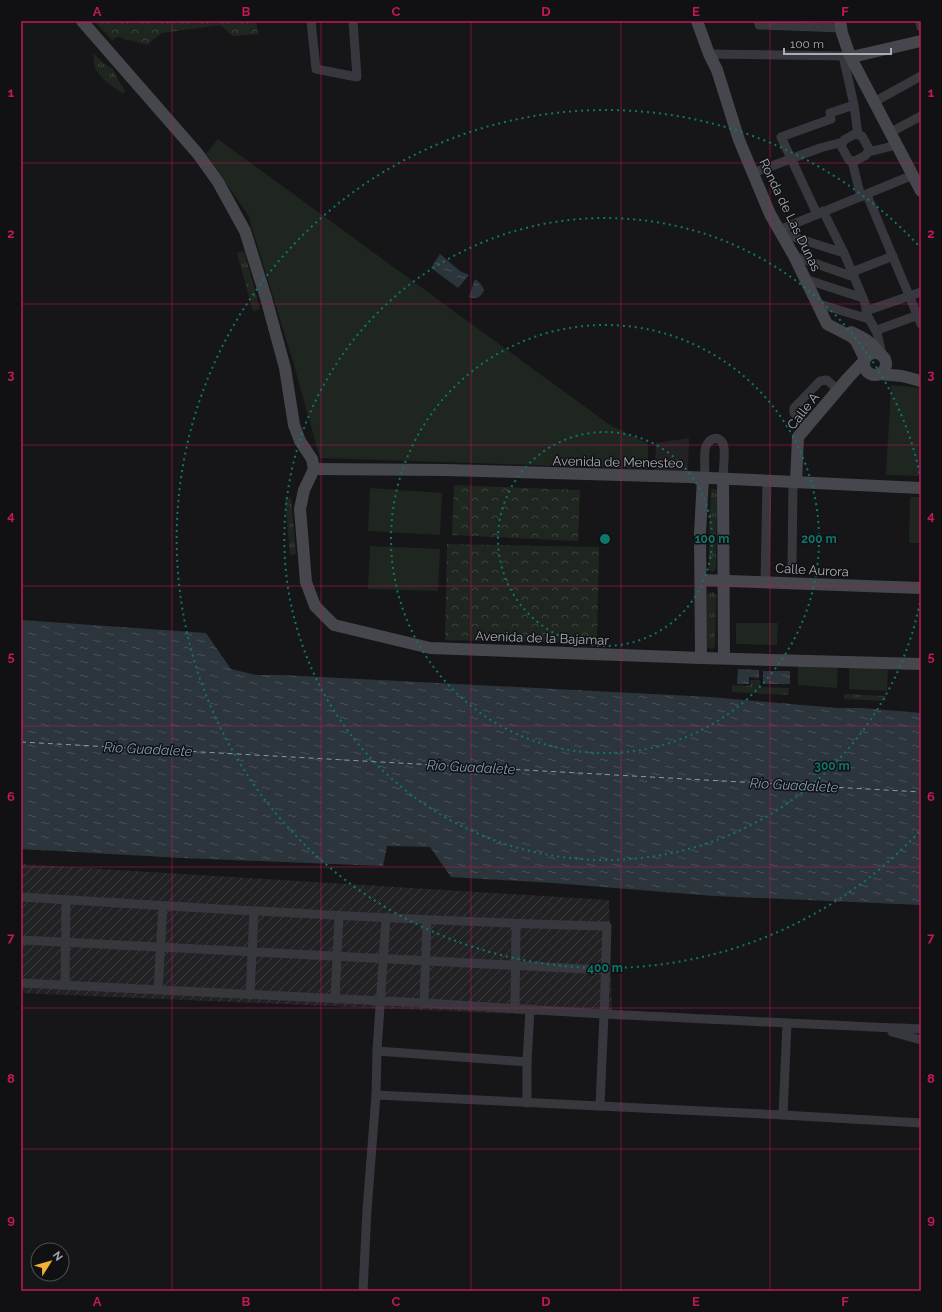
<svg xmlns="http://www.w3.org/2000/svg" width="942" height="1312" viewBox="0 0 942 1312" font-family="Raleway,sans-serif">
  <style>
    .built { fill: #222225 }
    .industrial { fill: url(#industrial-furrows) }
    .grass { fill: url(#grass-tufts) }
    .forest { fill: url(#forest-crowns) }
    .pitch { fill: #1e261f }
    .water { fill: url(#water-ripples) }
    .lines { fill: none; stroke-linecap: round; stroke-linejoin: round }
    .ferry { stroke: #7f9bb3; stroke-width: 1; stroke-dasharray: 5 4; stroke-linecap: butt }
    .street { stroke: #37383d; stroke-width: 9 }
    .secondary { stroke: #45474d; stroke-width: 12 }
    .grid { fill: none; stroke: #c2185b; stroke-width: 1; stroke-opacity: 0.55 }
    .ring { fill: none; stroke: #0f766e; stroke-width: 2; stroke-dasharray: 2 4 }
    .labels { text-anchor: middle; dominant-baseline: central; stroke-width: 3; stroke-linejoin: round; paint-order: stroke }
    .street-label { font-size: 13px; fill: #a8adb8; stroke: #111113 }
    .water-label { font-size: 14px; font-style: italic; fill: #7f9bb3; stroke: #111113 }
    .centre { fill: #0f766e; stroke: #111113; stroke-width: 2 }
    .ring-label { font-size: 12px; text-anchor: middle; font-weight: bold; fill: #0f766e; stroke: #111113; stroke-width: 3; stroke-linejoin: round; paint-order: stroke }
    .neatline { fill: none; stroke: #c2185b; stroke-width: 1.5 }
    .grid-label { font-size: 13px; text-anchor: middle; font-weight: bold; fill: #c2185b }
  </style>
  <defs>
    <pattern id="industrial-furrows" width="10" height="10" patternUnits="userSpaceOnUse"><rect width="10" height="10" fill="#222225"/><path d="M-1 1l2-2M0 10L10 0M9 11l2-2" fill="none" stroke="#3f3f43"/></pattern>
    <pattern id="grass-tufts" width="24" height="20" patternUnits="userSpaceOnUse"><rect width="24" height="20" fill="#1e261f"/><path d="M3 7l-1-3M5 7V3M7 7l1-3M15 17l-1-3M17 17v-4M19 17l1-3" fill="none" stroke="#3c433d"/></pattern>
    <pattern id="forest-crowns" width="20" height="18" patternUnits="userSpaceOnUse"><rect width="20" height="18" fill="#1e261f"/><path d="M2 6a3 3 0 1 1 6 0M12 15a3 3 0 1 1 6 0" fill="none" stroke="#3c433d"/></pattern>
    <pattern id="water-ripples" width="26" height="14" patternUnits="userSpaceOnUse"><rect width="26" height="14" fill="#2c353c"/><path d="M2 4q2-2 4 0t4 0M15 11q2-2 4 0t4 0" fill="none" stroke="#485056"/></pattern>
  </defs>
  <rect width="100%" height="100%" fill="#161618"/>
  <!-- built -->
  <polygon class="built" points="689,438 688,471 655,470 656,443"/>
  <!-- industrial -->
  <polygon class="industrial" points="21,864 609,900 612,1018 21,993"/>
  <!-- grass -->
  <g class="grass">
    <path d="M94,54l12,11 7,4 3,7 9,15 -1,3c-14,-9 -34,-21 -30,-40z"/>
    <polygon points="244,251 260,309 253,311 237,253"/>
    <polygon points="711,489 718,490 716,535 709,534"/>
    <polygon points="285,498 291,498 296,554 290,555"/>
    <polygon points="709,538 716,539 716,567 714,571 712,572 709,569"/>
    <polygon points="710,592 714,592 716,596 715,643 714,648 712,649 707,647 707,594"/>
    <polygon points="750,680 760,680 760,687 789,688 788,695 732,692 732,685 750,686"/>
    <polygon points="844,694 886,696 886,701 844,699"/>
  </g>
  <!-- forest -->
  <g class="forest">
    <polygon points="94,21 256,21 258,34 233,36 220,25 162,33 147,45 118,37 112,40"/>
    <polygon points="454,485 580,490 578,541 452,535"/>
    <polygon points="447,544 599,547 597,643 445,640"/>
  </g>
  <!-- pitch -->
  <g class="pitch">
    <polygon points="218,139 610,425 648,444 648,469 320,458 291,355 248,215 206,154"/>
    <polygon points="891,385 921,388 921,476 886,475"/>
    <polygon points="370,488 442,493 440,535 368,531"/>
    <polygon points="910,497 921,497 921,543 909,543"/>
    <polygon points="370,546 440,549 438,591 368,589"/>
    <polygon points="736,623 778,623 777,645 736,644"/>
    <polygon points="798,665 838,666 837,688 798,685"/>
    <polygon points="849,667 888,667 887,691 849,689"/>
  </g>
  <!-- water -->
  <g class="water">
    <polygon points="440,254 460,271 469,275 458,288 431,268"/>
    <path d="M475,279l6,5 3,6c-3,7 -7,10 -15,7z"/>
    <polygon points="21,620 206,633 231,669 256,675 282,675 710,697 838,708 861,708 921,713 921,905 714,896 553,883 451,877 430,847 387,846 383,866 183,858 21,849"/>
    <polygon points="738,669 759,670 759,678 749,677 749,684 737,684"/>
    <rect x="763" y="671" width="27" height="13"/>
  </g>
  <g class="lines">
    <!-- ferry -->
    <polyline class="ferry" points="21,742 921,792"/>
    <!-- street -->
    <g class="street">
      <polyline points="311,21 316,69 357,77 353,21"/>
      <polyline points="758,21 759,25 841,28"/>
      <polyline points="920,21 921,27"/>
      <polyline points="709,54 850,56"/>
      <polyline points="843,56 854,105 858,135"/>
      <polyline points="874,102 921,76"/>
      <polyline points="891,132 921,116"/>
      <polygon points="855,134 862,136 869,149 866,155 855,161 849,160 841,146 844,140"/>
      <polyline points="868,152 897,145"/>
      <polyline points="852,161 861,197"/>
      <polyline points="753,173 820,148 843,142"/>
      <polyline points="867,195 921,324"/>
      <polyline points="823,211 844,253 865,303 867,315 877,333"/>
      <polyline points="817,214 781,137 831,119 830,113 854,105"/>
      <polyline points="779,230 913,175"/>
      <polyline points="781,233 844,253"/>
      <polyline points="794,256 854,277"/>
      <polyline points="852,272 893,256"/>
      <polyline points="805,279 863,298"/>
      <polyline points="816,303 869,319"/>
      <polyline points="866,311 921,292"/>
      <polyline points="882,354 877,333 880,329 921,314"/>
      <polyline points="807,425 794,413 794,408 820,381 827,380 838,390"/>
      <path d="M705,478c0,-9 -1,-19 0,-28 2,-13 17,-17 19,-2 1,10 -1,21 -1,31"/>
      <polyline points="792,567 793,482"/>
      <polyline points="765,582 767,481"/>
      <path d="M21,897c195,12 390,24 586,29l-3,88 -180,-11 -403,-20"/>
      <polyline points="21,940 605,970"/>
      <polyline points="65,985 66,900"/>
      <polyline points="158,990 163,906"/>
      <polyline points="250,995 254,911"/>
      <polyline points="335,999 339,915"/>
      <polyline points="424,1003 427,920"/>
      <polyline points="515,1008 516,924"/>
      <path d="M787,1023l-4,92 -183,-9 4,-92c106,5 211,11 317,15"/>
      <polyline points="892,1032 921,1040"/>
      <polyline points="377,1051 527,1062 530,1009"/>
      <polyline points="376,1095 600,1106"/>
      <polyline points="527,1103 527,1062"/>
      <polyline points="783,1115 921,1123"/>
      <polyline points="363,1291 367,1210 376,1095 377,1051 386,918"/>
    </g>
    <!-- secondary -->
    <g class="secondary">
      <polyline points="82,21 198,154 218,182 245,231 266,298 285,368 294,425 300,441 312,459 314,469 304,490 300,509 306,582 315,606 334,625 430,648 701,658 921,664"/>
      <polyline points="697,21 709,54 717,70 739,140 770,214 794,256 827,324 852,337 856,341 865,359"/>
      <polyline points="840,21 842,33 850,56 921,191"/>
      <polyline points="850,56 856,56 921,41"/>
      <path d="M851,332c11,5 21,10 28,21"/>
      <circle cx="875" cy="364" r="11"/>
      <polyline points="879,374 902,376 921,381"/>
      <polyline points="314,469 445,470 689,477 921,488"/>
      <polyline points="723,479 724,658"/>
      <polyline points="796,482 798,437 848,378 863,362"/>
      <polyline points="701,580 921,588"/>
      <polyline points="701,658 700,533 703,478"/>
    </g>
  </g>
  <!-- grid -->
  <path class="grid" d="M172,21v1270M321,21v1270M471,21v1270M621,21v1270M770,21v1270M21,163h900M21,304h900M21,445h900M21,586h900M21,726h900M21,867h900M21,1008h900M21,1149h900"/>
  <!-- distance rings -->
  <g class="ring">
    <circle cx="605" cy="539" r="107"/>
    <circle cx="605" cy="539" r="214"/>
    <path d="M921 597A321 321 0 1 1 921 481"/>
    <path d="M919 832A429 429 0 1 1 919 246"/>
  </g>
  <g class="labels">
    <!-- street labels -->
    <g class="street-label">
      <text transform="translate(790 215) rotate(64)">Ronda de Las Dunas</text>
      <text transform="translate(803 411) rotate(-52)">Calle A</text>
      <text transform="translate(618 462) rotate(1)">Avenida de Menesteo</text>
      <text transform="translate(812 570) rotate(3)">Calle Aurora</text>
      <text transform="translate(542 638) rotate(2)">Avenida de la Bajamar</text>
    </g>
    <!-- water labels -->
    <g class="water-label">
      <text transform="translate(148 749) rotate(3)">Río Guadalete</text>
      <text transform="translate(471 767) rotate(3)">Río Guadalete</text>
      <text transform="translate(794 785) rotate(3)">Río Guadalete</text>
    </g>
  </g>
  <circle cx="605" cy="539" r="6" class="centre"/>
  <g class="ring-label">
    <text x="712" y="543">100 m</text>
    <text x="819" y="543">200 m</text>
    <text x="832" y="770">300 m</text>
    <text x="605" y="972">400 m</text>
  </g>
  <!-- border -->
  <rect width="942" height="1312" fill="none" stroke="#111113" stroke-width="44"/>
  <!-- north arrow -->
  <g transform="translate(50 1262) rotate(53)"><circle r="19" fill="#111113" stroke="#4d4f55"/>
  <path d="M0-3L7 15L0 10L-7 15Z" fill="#f2b134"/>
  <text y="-6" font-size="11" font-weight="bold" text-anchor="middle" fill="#a8adb8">N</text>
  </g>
  <!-- scale -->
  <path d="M784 48v6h107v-6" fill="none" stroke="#a8adb8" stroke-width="2"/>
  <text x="790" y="48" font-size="12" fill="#a8adb8" stroke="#111113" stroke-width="3" paint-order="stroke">100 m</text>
  <rect x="22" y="22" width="898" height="1268" class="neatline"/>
  <g class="grid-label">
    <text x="97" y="16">A</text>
    <text x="246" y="16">B</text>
    <text x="396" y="16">C</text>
    <text x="546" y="16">D</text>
    <text x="696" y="16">E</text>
    <text x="845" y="16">F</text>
    <text x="11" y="97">1</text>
    <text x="931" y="97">1</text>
    <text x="11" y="238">2</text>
    <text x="931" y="238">2</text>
    <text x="11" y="379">3</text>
    <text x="931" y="379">3</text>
    <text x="11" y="520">4</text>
    <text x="931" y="520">4</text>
    <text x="11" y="661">5</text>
    <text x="931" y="661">5</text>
    <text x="11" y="801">6</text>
    <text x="931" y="801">6</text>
    <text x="11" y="942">7</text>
    <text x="931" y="942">7</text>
    <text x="11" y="1083">8</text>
    <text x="931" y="1083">8</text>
    <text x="11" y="1224">9</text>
    <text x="931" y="1224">9</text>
    <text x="97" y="1306">A</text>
    <text x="246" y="1306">B</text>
    <text x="396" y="1306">C</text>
    <text x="546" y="1306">D</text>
    <text x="696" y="1306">E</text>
    <text x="845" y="1306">F</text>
  </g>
</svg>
